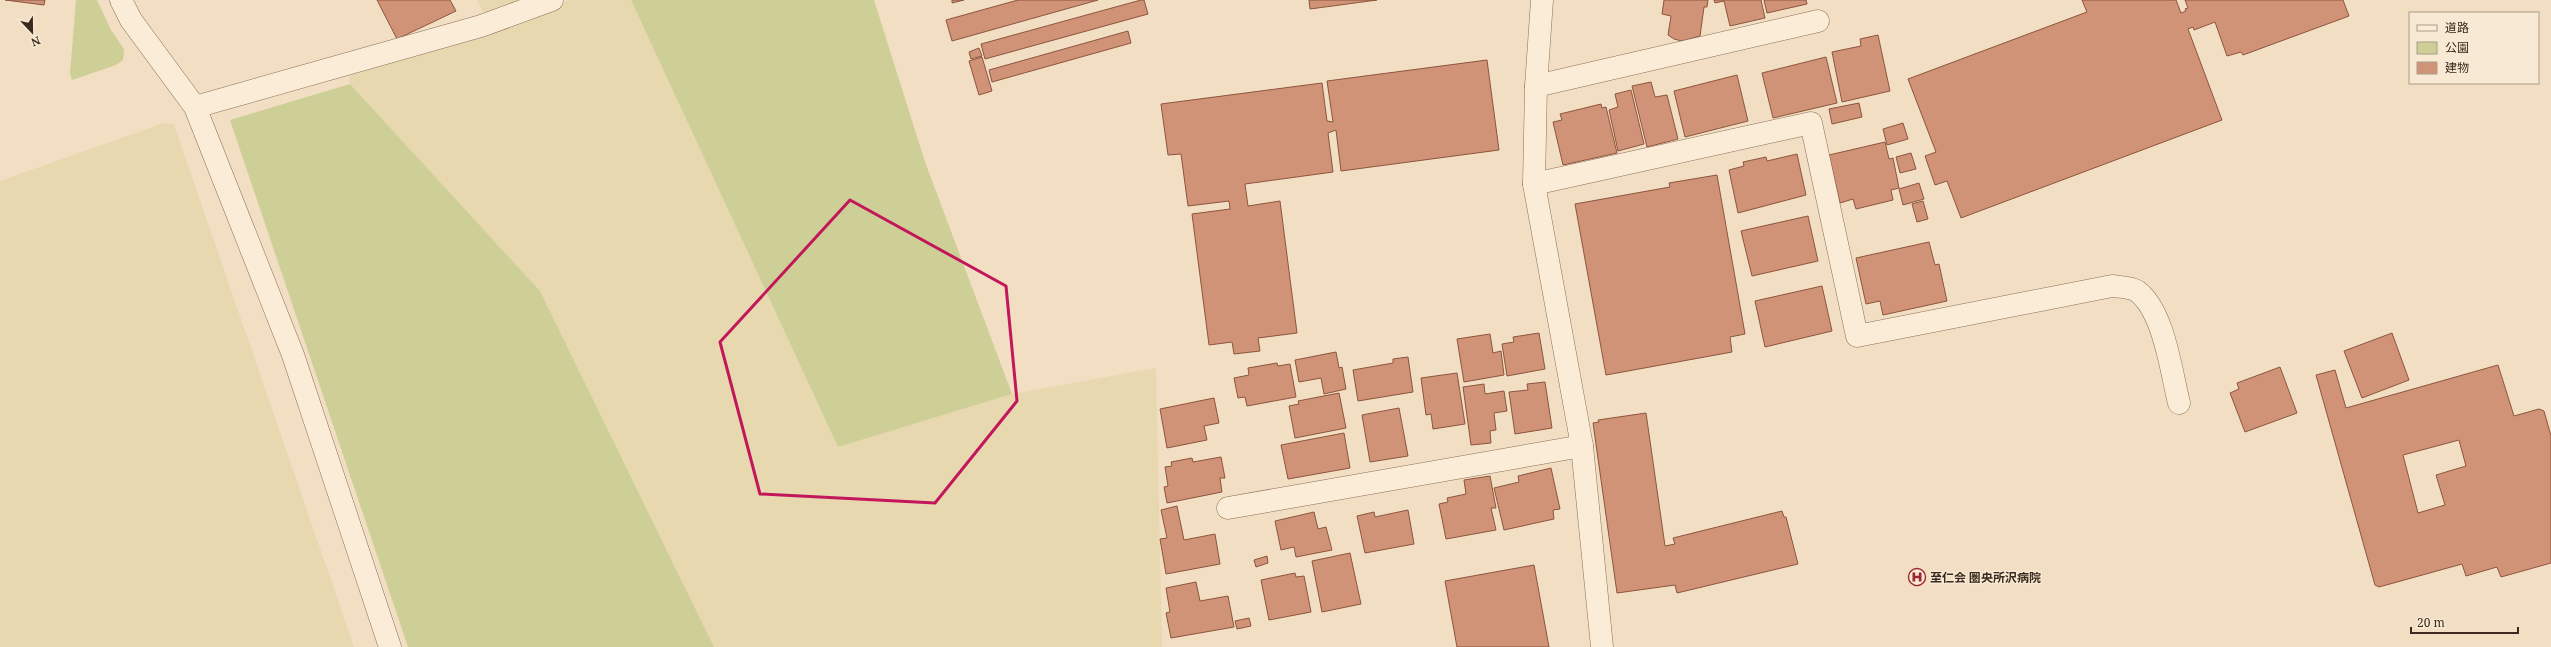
<svg xmlns="http://www.w3.org/2000/svg" width="2551" height="647" viewBox="0 0 2551 647" font-family="'Noto Serif','Noto Sans JP',serif">
  <style>
    .farmland { fill: #e7d8b0 }
    .green { fill: #cecf96 }
    .building { fill: #d19377; stroke: #8c553d; fill-rule: evenodd }
    .lines { fill: none; stroke-linecap: round; stroke-linejoin: round }
    .minor-casing { stroke: #8c6f58; stroke-width: 23 }
    .minor { stroke: #fbecd7; stroke-width: 22 }
    .marked { fill: none; stroke: #c2185b; stroke-width: 3; stroke-linejoin: round }
    .labels { text-anchor: middle; dominant-baseline: central; stroke-width: 3; stroke-linejoin: round; paint-order: stroke }
    .poi-label { font-size: 12px; font-weight: bold; fill: #3b291d; stroke: #f7e9d3; text-anchor: start }
  </style>
  <rect width="100%" height="100%" fill="#f1dec3"/>
  <!-- farmland -->
  <g class="farmland">
    <polygon points="477,0 533,0 486,17"/>
    <polygon points="569,0 631,0 838,447 1012,394 1156,368 1162,647 714,647 540,291 350,84 349,76 484,33"/>
    <polygon points="164,123 174,125 354,647 0,647 0,181"/>
  </g>
  <!-- green -->
  <g class="green">
    <polygon points="76,0 97,0 111,30 124,49 123,60 116,65 72,80 70,73"/>
    <polygon points="631,0 874,0 925,162 1012,394 838,447"/>
    <polygon points="350,84 540,291 714,647 408,647 230,120"/>
  </g>
  <!-- building -->
  <g class="building">
    <polygon points="5,0 45,0 44,5"/>
    <polygon points="377,0 450,0 456,11 397,39"/>
    <polygon points="952,0 964,0 952,3"/>
    <polygon points="1018,0 1098,0 952,41 946,20"/>
    <polygon points="1141,0 1144,0 1148,14 985,59 981,44"/>
    <polygon points="1309,0 1377,0 1310,9"/>
    <polygon points="1664,0 1708,0 1707,7 1704,7 1700,36 1682,41 1674,39 1668,35 1671,16 1662,14"/>
    <polygon points="1714,0 1761,0 1765,18 1730,26 1724,1 1715,3"/>
    <polygon points="1764,0 1806,0 1807,4 1767,13"/>
    <polygon points="2082,0 2176,0 2181,13 2186,11 2185,9 2188,8 2185,0 2343,0 2349,16 2243,55 2241,52 2227,56 2215,22 2194,30 2193,27 2188,29 2222,120 1961,218 1947,181 1935,185 1925,156 1936,152 1908,79 2087,12"/>
    <polygon points="1128,31 1131,43 992,82 989,70"/>
    <polygon points="1878,35 1890,91 1842,102 1832,52 1861,46 1860,39"/>
    <polygon points="979,48 982,56 971,59 969,52"/>
    <polygon points="982,57 992,91 979,95 969,61"/>
    <polygon points="1826,57 1837,103 1773,118 1762,73"/>
    <polygon points="1487,60 1499,150 1341,171 1336,130 1328,133 1333,172 1245,184 1248,206 1280,201 1297,333 1258,338 1260,351 1234,354 1232,342 1209,345 1192,214 1230,209 1229,201 1188,206 1181,154 1168,155 1161,104 1322,83 1327,121 1333,122 1327,81"/>
    <polygon points="1737,75 1748,121 1685,137 1674,91"/>
    <polygon points="1651,82 1655,97 1667,95 1678,139 1647,147 1632,86"/>
    <polygon points="1631,90 1644,144 1618,151 1609,110 1618,107 1615,94"/>
    <polygon points="1859,103 1862,117 1832,124 1829,109"/>
    <polygon points="1601,104 1602,108 1606,107 1617,153 1563,165 1553,122 1562,120 1560,114"/>
    <polygon points="1903,123 1908,139 1887,145 1883,129"/>
    <polygon points="1885,142 1889,159 1893,158 1899,188 1891,190 1893,200 1856,209 1853,199 1840,203 1829,155"/>
    <polygon points="1911,153 1916,169 1900,173 1896,157"/>
    <polygon points="1797,154 1806,195 1738,213 1729,170 1744,166 1743,162 1766,157 1767,161"/>
    <polygon points="1717,175 1745,334 1730,337 1732,352 1606,375 1575,204 1670,187 1669,183"/>
    <polygon points="1919,183 1924,199 1903,205 1899,189"/>
    <polygon points="1923,201 1928,219 1917,222 1912,204"/>
    <polygon points="1808,216 1818,261 1752,276 1741,231"/>
    <polygon points="1929,242 1935,265 1939,264 1947,301 1883,315 1880,301 1866,304 1856,258"/>
    <polygon points="1822,286 1832,331 1765,347 1755,301"/>
    <polygon points="1539,333 1545,369 1507,376 1502,344 1514,342 1513,337"/>
    <polygon points="2392,333 2409,380 2362,398 2344,351"/>
    <polygon points="1490,334 1493,353 1501,351 1504,375 1464,382 1457,339"/>
    <polygon points="1336,352 1339,368 1342,367 1346,389 1324,394 1321,378 1299,382 1295,360"/>
    <polygon points="1408,357 1413,392 1358,401 1353,370 1393,363 1393,359"/>
    <polygon points="1277,363 1278,366 1290,364 1296,397 1247,406 1245,397 1238,398 1234,378 1249,375 1248,368"/>
    <path d="M2498,365l16,51 25,-7 5,2 7,25v127l-50,14 -4,-10 -31,9 -4,-12 -83,23 -4,-2 -59,-210 19,-5 11,38zM2459,440l7,26 -30,9 9,30 -27,8 -15,-58z"/>
    <polygon points="2280,367 2297,413 2245,432 2230,393 2239,389 2237,383"/>
    <polygon points="1457,373 1465,424 1433,429 1431,414 1426,415 1421,378"/>
    <polygon points="1545,382 1552,428 1515,434 1509,392 1528,390 1527,384"/>
    <polygon points="1484,384 1485,394 1504,391 1507,411 1494,413 1496,430 1490,431 1491,443 1471,445 1463,387"/>
    <polygon points="1339,393 1346,428 1295,438 1289,406 1299,404 1298,401"/>
    <polygon points="1214,398 1219,423 1204,426 1207,440 1167,448 1160,409"/>
    <polygon points="1399,408 1408,456 1370,462 1362,415"/>
    <polygon points="1646,413 1665,546 1675,544 1673,538 1782,511 1784,517 1786,517 1798,564 1677,593 1675,585 1617,593 1593,423 1599,422 1598,420"/>
    <polygon points="1344,433 1350,468 1288,479 1281,445"/>
    <polygon points="1221,457 1225,478 1220,478 1222,492 1167,503 1164,487 1168,486 1165,467 1172,466 1171,462 1192,458 1193,462"/>
    <polygon points="1551,468 1560,509 1553,510 1554,519 1504,530 1494,488 1519,482 1518,476"/>
    <polygon points="1490,476 1496,508 1491,508 1496,530 1446,539 1439,504 1448,502 1447,498 1466,494 1464,480"/>
    <polygon points="1177,506 1184,540 1215,534 1220,564 1166,574 1160,539 1167,538 1161,510"/>
    <polygon points="1408,510 1414,544 1365,553 1357,516 1374,512 1375,517"/>
    <polygon points="1314,512 1318,529 1326,527 1332,550 1296,557 1294,547 1281,550 1275,521"/>
    <polygon points="1350,553 1361,604 1322,612 1312,561"/>
    <polygon points="1267,556 1268,563 1256,567 1254,560"/>
    <polygon points="1534,565 1549,647 1457,647 1445,581"/>
    <polygon points="1295,573 1296,577 1304,576 1311,612 1269,620 1261,580"/>
    <polygon points="1196,582 1200,601 1228,596 1234,627 1171,638 1166,613 1170,612 1166,588"/>
    <polygon points="1249,618 1251,626 1237,629 1235,621"/>
  </g>
  <g class="lines">
    <!-- minor casing -->
    <g class="minor-casing">
      <g id="minor">
        <polyline points="121,0 131,20 195,107 293,355 390,647"/>
        <polyline points="1542,0 1536,86 1534,184 1582,446 1602,647"/>
        <polyline points="1536,86 1818,21"/>
        <polyline points="195,107 481,26 552,0"/>
        <path d="M1534,184l277,-61 46,213 255,-50c7,1 19,1 25,5 27,20 34,80 42,112"/>
        <polyline points="1228,508 1582,446"/>
      </g>
    </g>
    <!-- minor -->
    <use href="#minor" class="minor"/>
  </g>
  <!-- marked area -->
  <path class="marked" d="M850,200l156,86 11,115 -82,102 -175,-9 -40,-152z"/>
  <!-- icons -->
  <defs>
    <g id="hospital-ring" transform="scale(0.9)"><circle r="9.5" fill="#f7e9d3" stroke="#9e2532" stroke-width="1.5"/><path d="M-5-5h3v3.5h4V-5h3V5h-3V1.5h-4V5h-3Z" fill="#9e2532"/></g>
  </defs>
  <g fill-rule="evenodd">
    <use href="#hospital-ring" x="1917" y="577"/>
  </g>
  <g class="labels">
    <!-- poi labels -->
    <g class="poi-label">
      <text x="1930" y="577">至仁会 圏央所沢病院</text>
    </g>
  </g>
  <!-- legend -->
  <rect x="2409" y="12" width="130" height="72" fill="#f7e9d3" stroke="#ac9c8a"/>
  <rect x="2417" y="25" width="20" height="6" fill="#fbecd7" stroke="#ac9c8a"/>
  <text x="2445" y="32" font-size="12" fill="#3b291d">道路</text>
  <rect x="2417" y="42" width="20" height="12" fill="#cecf96" stroke="#ac9c8a"/>
  <text x="2445" y="52" font-size="12" fill="#3b291d">公園</text>
  <rect x="2417" y="62" width="20" height="12" fill="#d19377" stroke="#ac9c8a"/>
  <text x="2445" y="72" font-size="12" fill="#3b291d">建物</text>
  <!-- north arrow -->
  <g transform="translate(32 32) rotate(158)" stroke="#f7e9d3" stroke-width="3" paint-order="stroke">
  <path d="M0-3L7 15L0 10L-7 15Z" fill="#3b291d"/>
  <text y="-6" font-size="11" font-weight="bold" text-anchor="middle" fill="#3b291d">N</text>
  </g>
  <!-- scale -->
  <path d="M2411 627v6h107v-6" fill="none" stroke="#3b291d" stroke-width="2"/>
  <text x="2417" y="627" font-size="12" fill="#3b291d" stroke="#f7e9d3" stroke-width="3" paint-order="stroke">20 m</text>
</svg>
